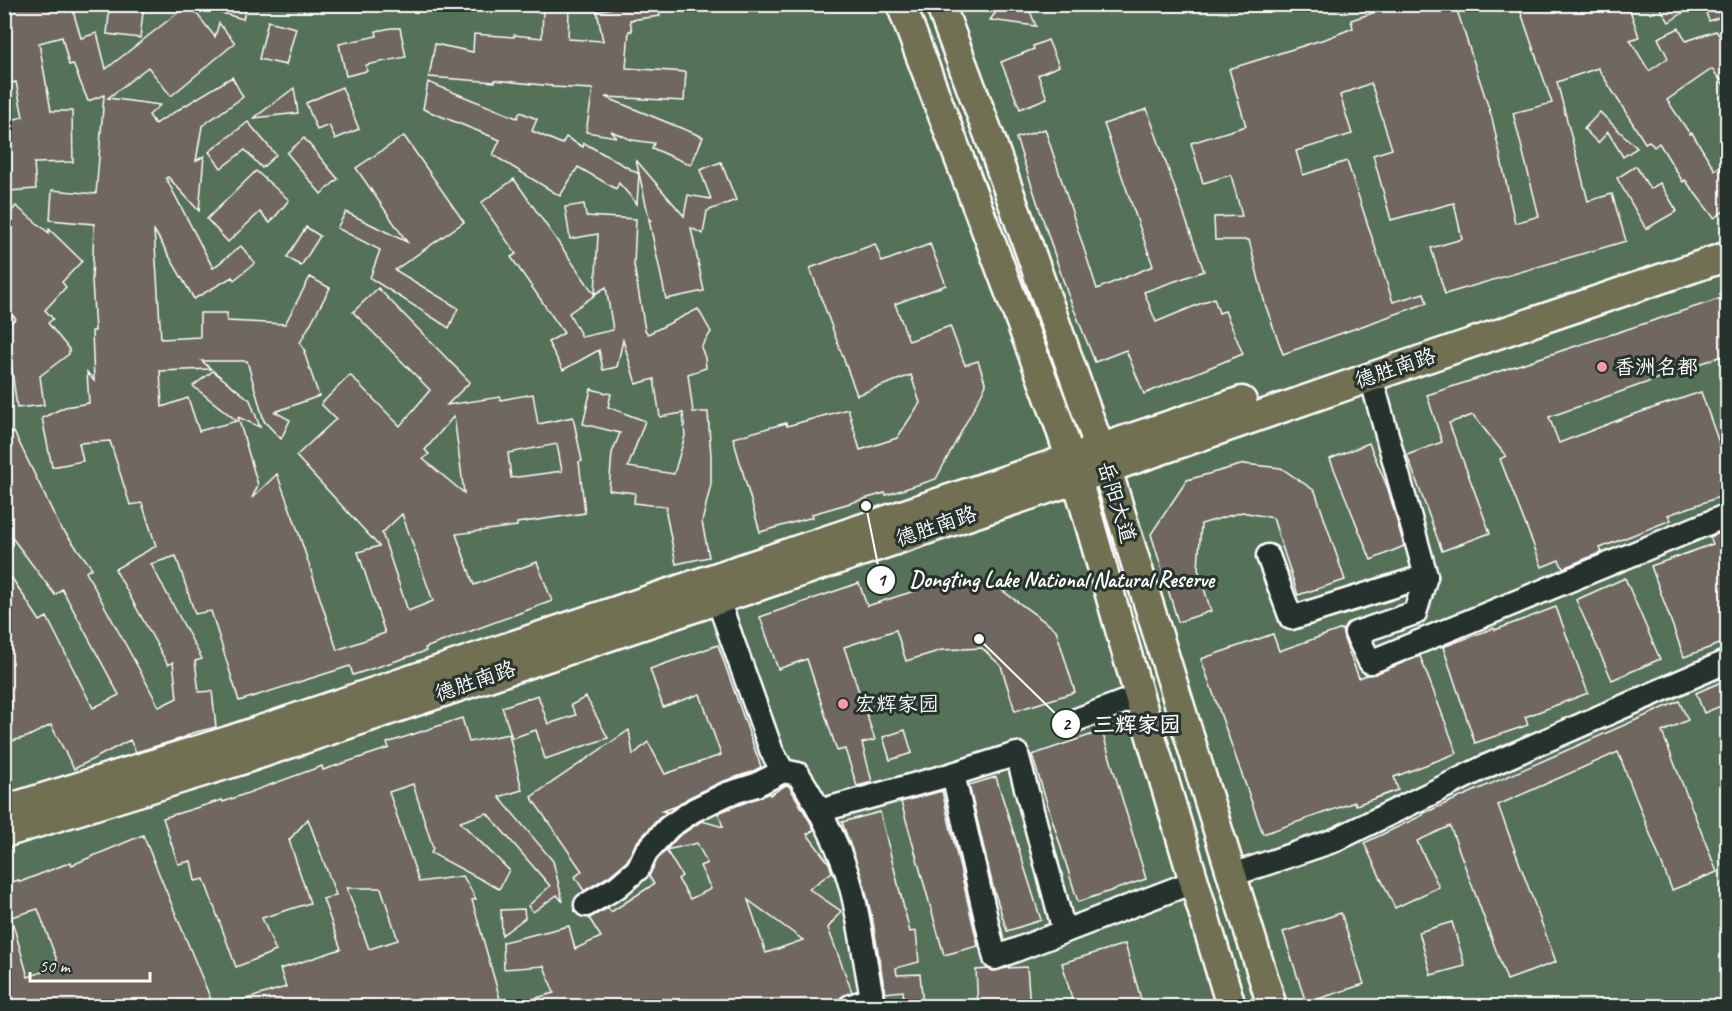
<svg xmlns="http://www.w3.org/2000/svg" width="1732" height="1011" viewBox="0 0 1732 1011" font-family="Caveat,'LXGW WenKai TC',sans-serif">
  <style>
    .green { fill: #547159; stroke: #aab8ac; stroke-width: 1.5 }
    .building { fill: #706760; stroke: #fff; stroke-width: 1.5; fill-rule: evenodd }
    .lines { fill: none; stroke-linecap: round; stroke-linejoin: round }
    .minor-casing { stroke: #fff; stroke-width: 27 }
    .major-casing { stroke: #fff; stroke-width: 33 }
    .minor { stroke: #26332d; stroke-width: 22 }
    .major { stroke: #716f52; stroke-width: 28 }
    .poi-dot { fill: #ff9aa2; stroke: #26332d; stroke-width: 2 }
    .labels { text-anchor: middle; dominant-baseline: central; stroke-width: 6; stroke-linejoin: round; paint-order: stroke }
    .poi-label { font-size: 21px; fill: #fff; stroke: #26332d; text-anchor: start }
    .street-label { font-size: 21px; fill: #fff; stroke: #26332d }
    .leader { fill: none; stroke: #fff; stroke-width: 2 }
    .callout-dot { fill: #fff; stroke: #26332d; stroke-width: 2 }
    .mark-label { font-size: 18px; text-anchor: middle; font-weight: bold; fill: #111 }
    .callout-label { font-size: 22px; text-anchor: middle; font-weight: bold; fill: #fff; stroke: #26332d; stroke-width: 6; stroke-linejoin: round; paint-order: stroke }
  </style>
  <rect width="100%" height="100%" fill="#26332d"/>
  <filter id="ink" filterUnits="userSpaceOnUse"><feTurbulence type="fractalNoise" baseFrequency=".0167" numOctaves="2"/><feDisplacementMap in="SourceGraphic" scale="12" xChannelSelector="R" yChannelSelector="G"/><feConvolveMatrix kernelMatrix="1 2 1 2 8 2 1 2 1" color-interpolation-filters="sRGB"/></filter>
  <g filter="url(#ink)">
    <!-- green -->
    <rect class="green" x="5" y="5" width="1722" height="1001"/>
    <!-- building -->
    <g class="building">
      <path d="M20,4h51l10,34 16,-5 9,36 83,-65 26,33 4,-14 16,20 -64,53 -23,-29 -40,31 52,7 -11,10 6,9 77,-47 11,20 -41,29 -6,35 8,-5 -5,55 -31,-34 -2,1 47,90 28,-22 14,17 -21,17 -2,-3 -38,22 -40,-69 7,109 39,-2v-24h27v8l58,3 25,-47 20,11 -30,55 5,8 -1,1 15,44 -44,16 15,8 -9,19 -17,-18 -17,-60h-45l9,8 -51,2 2,36 26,-9 11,33 38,-10 -44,-35 20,-15 37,29 10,27 -22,-10 20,68 -6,13 25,-24 19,51 41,125 48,-17 -27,-81 21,-6 -83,-90 40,-37 -15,-15 29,-29 50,51 30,-36 -77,-78 25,-24 92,94 -23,23 53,-8v3l33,-6 5,30 35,-7 9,44 -3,1 6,51 -68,10v3l-61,8 18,51 63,-23 15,39 -127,47 1,3 -73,24 -3,-9 -111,35 -28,-90 -16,3 -19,-58 -25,8 51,95 -7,2 4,31 13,-1 4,36 -24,6 -9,5 -47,14 -6,-12 -56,29 -23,-44 -24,12 -23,6v-177l36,55 7,-4 46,91 26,-13 -57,-106 -7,6 -51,-68v-90l10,-5 48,99h2l28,37 -6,4 60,110 13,25 18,-9 -4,-36 -5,3 -53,-96 41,-23 -14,-43 -12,2 -20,-64 -31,2 4,18 -31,6 -10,-49 23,-11 24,-4 -2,-31 7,9 -2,-50h3l-3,-50 2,-57 -44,-4 2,-30 44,4 8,-99 -16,6 -15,-37 -4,1 -7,-28 -23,6 12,68h21l1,51 -39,1 2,26 -28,2 -4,-32v-37l19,-5 -7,-35 -12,3v-77zM454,416l10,77 -41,-34 6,-5 -4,-4zM557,444l5,27 -51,7 -3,-25zM402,514l31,87 -25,10 -26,-78z"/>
      <polygon points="110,4 144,4 140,38 107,34"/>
      <polygon points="204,4 247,4 243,19 204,8"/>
      <polygon points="635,4 658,4 660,16 630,20 632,31 629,31 626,68 686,72 684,101 605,97 703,137 691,165 652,148 654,143 632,140 611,131 616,137 586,132 593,89 552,87 552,86 495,80 495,82 429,77 435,44 473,52 474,34 514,37 514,35 542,38 543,7 569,8 568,39 603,41 597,11"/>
      <polygon points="1002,4 1027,4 1036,26 990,20"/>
      <polygon points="1400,4 1455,4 1492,118 1515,223 1539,216 1513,113 1552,103 1518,4 1628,4 1639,37 1630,40 1649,71 1668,58 1658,38 1679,28 1686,41 1716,31 1728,47 1728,90 1712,69 1667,100 1690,134 1692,133 1715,170 1719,167 1728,178 1728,208 1714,218 1685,180 1683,182 1659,143 1654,147 1649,141 1645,143 1598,68 1557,82 1588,201 1612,194 1626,241 1445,294 1431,248 1462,239 1454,203 1391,220 1373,155 1392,149 1371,83 1340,95 1352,134 1296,151 1303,175 1347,161 1393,302 1424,293 1427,303 1283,354 1265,304 1249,240 1215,240 1214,217 1242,216 1231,175 1203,183 1191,143 1246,126 1229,69 1328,38 1353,28 1351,20"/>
      <polygon points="1658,4 1696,4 1669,22"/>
      <polygon points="1703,4 1716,4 1720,17 1709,21"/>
      <polygon points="268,21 296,28 286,65 259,59"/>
      <polygon points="391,28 400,28 406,57 366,65 367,71 346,76 339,44 377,36 376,31"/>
      <polygon points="1048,40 1059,66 1038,75 1047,98 1020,109 1001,62 1034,49 1033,46"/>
      <polygon points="428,82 517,118 520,112 537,119 532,131 562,144 566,137 583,147 584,143 639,174 637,204 619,183 616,189 578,167 560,196 493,155 500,140 423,109"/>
      <polygon points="342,87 359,129 335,139 329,125 317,130 306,103"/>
      <polygon points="294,88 298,113 254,118"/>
      <polygon points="1147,109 1204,271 1144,292 1156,322 1214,298 1219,313 1225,311 1243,354 1144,394 1126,350 1095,362 1067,292 1016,138 1045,129 1097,289 1153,266 1104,124"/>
      <polygon points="1600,112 1614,126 1637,148 1623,157 1608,132 1598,143 1584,129"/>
      <polygon points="248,122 276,155 262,168 245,150 221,168 209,152"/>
      <polygon points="404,136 464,222 395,270 458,308 449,328 370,278 380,250 337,228 346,212 407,242 356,168"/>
      <polygon points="304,138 338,179 321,194 287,153"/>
      <polygon points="636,160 684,216 688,195 711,199 700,170 721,162 736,200 707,211 703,234 691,228 704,291 666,299 649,220 651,220 649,218"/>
      <polygon points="1636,166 1650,189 1660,183 1677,211 1646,229 1617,178"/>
      <polygon points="256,171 289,200 270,223 260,212 228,242 207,219"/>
      <polygon points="514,179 595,295 569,313 582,337 613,330 606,287 595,294 598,234 570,239 565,207 584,204 586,216 636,219 634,265 645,330 648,334 698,309 711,332 701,347 705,358 706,368 688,374 693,412 708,412 711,456 711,484 702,522 709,557 676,564 666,513 667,507 634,503 635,493 609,490 612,453 620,433 583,424 591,389 611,394 608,407 645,421 628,467 674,474 685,436 683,413 660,417 654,379 636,384 623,340 617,367 603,370 599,350 563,370 548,342 564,333 511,257 516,254 481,203"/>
      <polygon points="16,206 49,233 49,229 82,261 62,282 66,287 45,310 53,319 48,323 69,349 69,354 40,376 44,405 17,408 11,362 4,365 4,327 16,319 4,307 4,246 12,237 4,231 4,220"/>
      <polygon points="306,227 320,236 301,266 287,257"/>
      <polygon points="875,244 882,262 930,244 946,285 895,304 909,341 950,326 965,365 978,361 986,385 936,479 886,495 885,493 812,514 813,517 760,532 733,438 786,423 787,426 848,409 860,450 897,438 920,403 911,375 857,395 810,268"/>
      <polygon points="1728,296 1728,354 1549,417 1559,443 1629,416 1701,392 1728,468 1728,494 1668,515 1671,520 1600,548 1602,552 1563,568 1559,560 1542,567 1500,459 1506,456 1473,415 1449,423 1490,533 1442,551 1407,455 1442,442 1427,395"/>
      <polygon points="1369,443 1388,489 1404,546 1371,560 1330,459"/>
      <polygon points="1244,464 1281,468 1315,491 1345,580 1298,595 1273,518 1242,512 1201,524 1198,569 1211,611 1178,622 1151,534 1187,480"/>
      <polygon points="1728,530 1728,641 1684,657 1651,566 1713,544 1710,537"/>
      <polygon points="955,578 996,586 1056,630 1075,692 1015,711 1001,666 982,648 942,650 906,661 896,630 844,647 875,740 862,743 872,782 857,786 845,749 837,751 807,659 778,669 760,617 859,583 867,606"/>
      <polygon points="1625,578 1660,659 1612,680 1576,600"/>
      <polygon points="1556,607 1588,693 1525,717 1528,725 1475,743 1443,647 1494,628 1495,630"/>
      <polygon points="1342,629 1344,639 1359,678 1367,675 1375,674 1420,656 1457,753 1394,777 1398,790 1356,805 1355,802 1263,834 1201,659 1273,634 1279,651"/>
      <polygon points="718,645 761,767 751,772 721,782 688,798 677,806 662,811 667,812 659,818 636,843 627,861 609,876 584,891 575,877 582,871 531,797 629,730 633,755 648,742 665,774 721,755 700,694 663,707 650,669"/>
      <polygon points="1728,679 1728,703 1704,713 1696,693"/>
      <polygon points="538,695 548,724 576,715 571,705 586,697 608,738 545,759 536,730 512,738 502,707"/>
      <polygon points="1679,701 1688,720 1662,732 1717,872 1672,890 1618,752 1498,805 1556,962 1507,980 1450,826 1417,841 1439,887 1395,908 1364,843 1423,815 1422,814"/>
      <path d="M462,718l7,24 40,-8 13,56 -23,7 54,64 10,41 -6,-7 -24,17 -5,-6 22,-20 -63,-73 -27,9 49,48 -10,19 -68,-36 2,-5 -20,-64 -24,8 30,90 44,-6 13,23 -4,1 30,106h-268l-1,-3 53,-16 -6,-18 61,-20 -18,-50 13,-4 -28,-76 -19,21 21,63 -48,15 14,33 -40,16 -32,-88 -9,2 -4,-20 -13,3 -15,-46 59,-18 1,2 99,-36 1,4 66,-22 -2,-5zM347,888h34l17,52 -29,9z"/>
      <polygon points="905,730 912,753 890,760 883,737"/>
      <polygon points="1102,731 1146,879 1078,902 1032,755"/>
      <polygon points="996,777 1041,920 1007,931 993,887 969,785"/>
      <path d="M786,785l3,1 20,34 5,10 -7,4 22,29 3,9 -23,17 32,22 -13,17 24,64 -11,5 -2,3 -18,6h-302l-1,-3 36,-10 -10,-27 -40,3 -1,-27 66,-16 6,23 26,-12 -12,-19 19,-10 3,4 43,-28 -5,-8 8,-16 21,-23 24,-16 21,6 -5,-14 52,-20v2zM697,843l10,20 -7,3 11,23 -21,10 -12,-20 4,-3 -16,-26zM748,900l55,40 -37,13z"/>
      <polygon points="942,791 978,946 944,955 901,802"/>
      <polygon points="880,812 910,932 916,931 919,962 896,968 897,975 920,974 923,1006 904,1006 903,991 885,993 873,922 864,884 842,822"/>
      <path d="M143,835l69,167 -12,4h-191l-5,-14v-108l15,-4 1,2 51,-20 1,3zM38,909l21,57 -31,11 -17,-60z"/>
      <polygon points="524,909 525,918 502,935 501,910"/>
      <polygon points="1341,913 1364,984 1306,1003 1283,932"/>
      <polygon points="1452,922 1465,966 1431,975 1419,932"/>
      <polygon points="1125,944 1143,1006 1074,1006 1062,963"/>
      <polygon points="1027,967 1030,1006 978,1006 976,970 988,969 993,971 1007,968"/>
    </g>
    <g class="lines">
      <!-- minor casing -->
      <g class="minor-casing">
        <g id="minor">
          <polyline points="1268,556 1291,618 1426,576 1371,377"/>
          <polyline points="1426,576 1415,613 1356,633 1370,662 1728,515"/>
          <path d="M718,600l54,152 11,19 15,3c20,31 44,77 53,113 9,34 13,70 20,105l1,14"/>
          <polyline points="1076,720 1139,696"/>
          <polyline points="953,774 1017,754 1064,931"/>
          <polyline points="819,811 953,774 995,958 1193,882"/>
          <polyline points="1232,875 1333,841 1487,766 1728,661"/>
          <polyline points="586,905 617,887 638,869 646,852 669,827 694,810 727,794 756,785 783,771"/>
          <polyline points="851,1006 872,999"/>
        </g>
      </g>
      <!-- major casing -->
      <g class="major-casing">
        <g id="major">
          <polyline points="901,4 1057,418 1077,479 1139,696 1231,1006"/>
          <polyline points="940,4 990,138 1107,469 1272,1006"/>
          <polyline points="4,810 228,741 1242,401"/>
          <polyline points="4,833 238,761 1077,479 1371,377 1728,256"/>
        </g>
      </g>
      <!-- minor -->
      <use href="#minor" class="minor"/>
      <!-- major -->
      <use href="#major" class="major"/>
    </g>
  </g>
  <!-- markers -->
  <g class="poi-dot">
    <circle cx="1602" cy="367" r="6"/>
    <circle cx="843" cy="704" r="6"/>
  </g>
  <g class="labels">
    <!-- poi labels -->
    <g class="poi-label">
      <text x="1614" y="367">香洲名都</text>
      <text x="855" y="704">宏辉家园</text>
    </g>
    <!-- street labels -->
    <g class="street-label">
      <text transform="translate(1395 368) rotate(-19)">德胜南路</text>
      <text transform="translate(1117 502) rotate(73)">岳阳大道</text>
      <text transform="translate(936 526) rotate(-19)">德胜南路</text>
      <text transform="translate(475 681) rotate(-19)">德胜南路</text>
    </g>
  </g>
  <!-- callouts -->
  <path class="leader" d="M866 506L881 580M979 639L1066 724"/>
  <g class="callout-dot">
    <circle cx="866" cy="506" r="6"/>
    <circle cx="979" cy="639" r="6"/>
    <circle cx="881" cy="580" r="15"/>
    <circle cx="1066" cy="724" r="15"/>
  </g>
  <g class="mark-label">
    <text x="881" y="586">1</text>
    <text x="1066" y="730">2</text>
  </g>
  <g class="callout-label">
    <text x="1062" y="587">Dongting Lake National Natural Reserve</text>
    <text x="1137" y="732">三辉家园</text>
  </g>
  <!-- margin -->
  <rect width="1732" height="1011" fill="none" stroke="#26332d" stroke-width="24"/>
  <rect x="12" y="12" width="1708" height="987" fill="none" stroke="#fff" stroke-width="2" filter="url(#ink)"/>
  <!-- scale -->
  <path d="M30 972v9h120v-9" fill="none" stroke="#ffffff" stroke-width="3"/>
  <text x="39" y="972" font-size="18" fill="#ffffff" stroke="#26332d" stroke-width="4.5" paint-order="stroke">50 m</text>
</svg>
